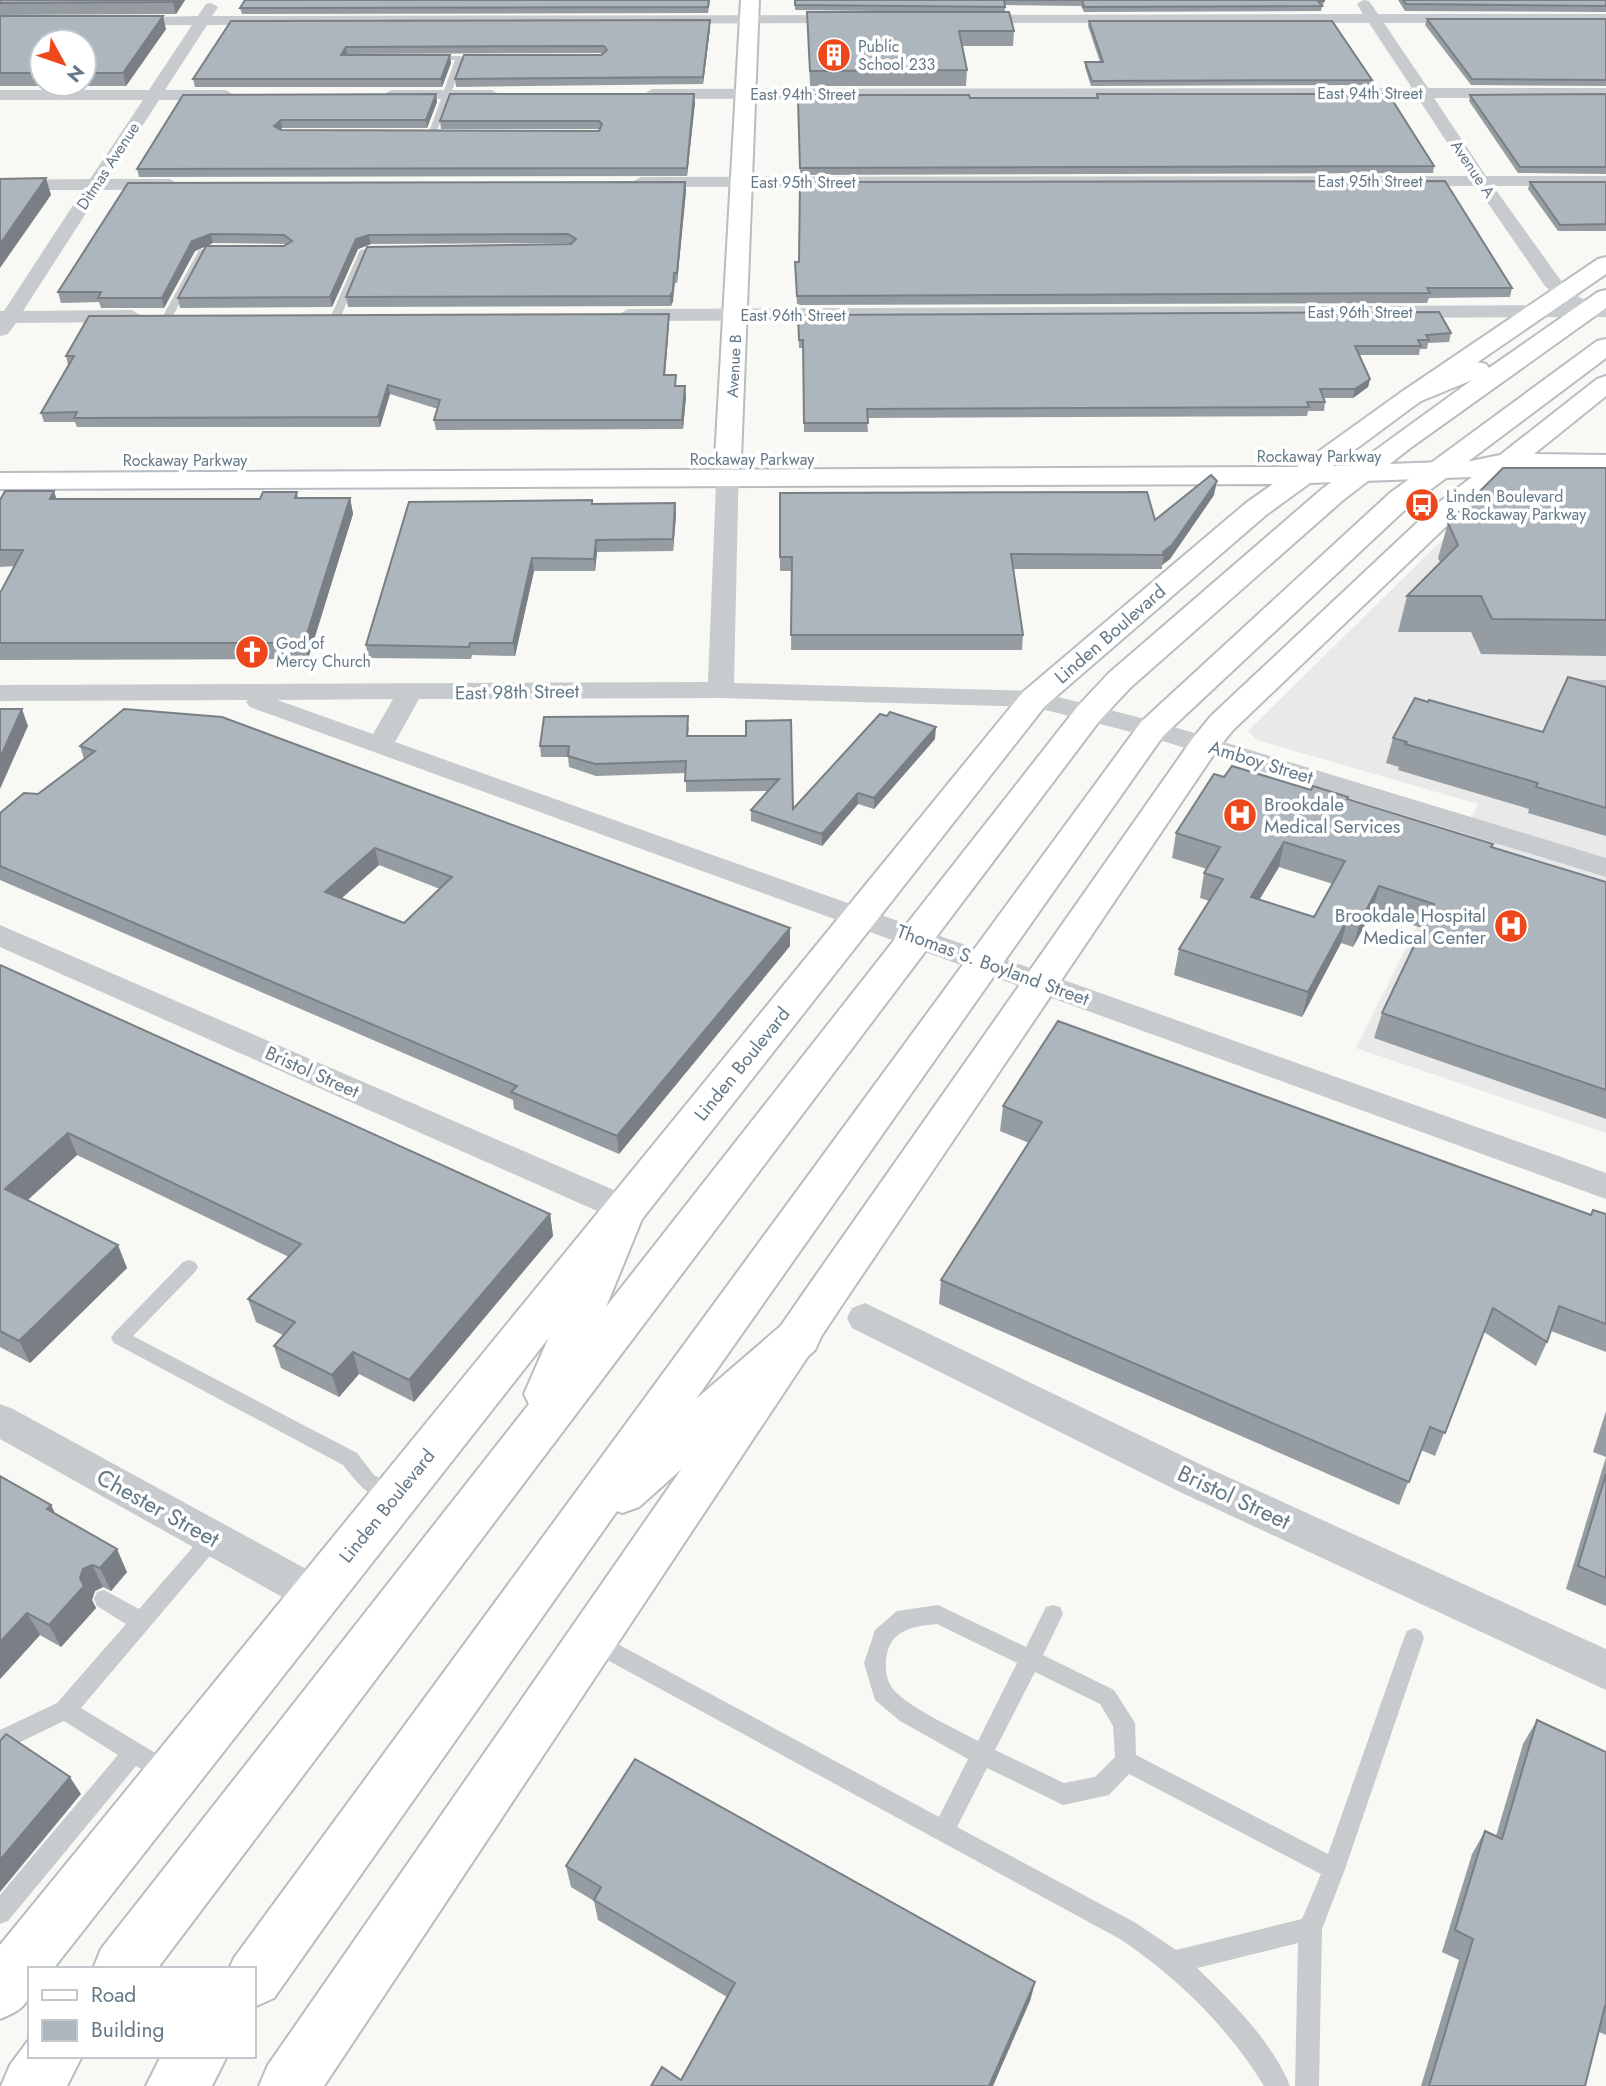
<svg xmlns="http://www.w3.org/2000/svg" width="1606" height="2086" viewBox="0 0 1606 2086" font-family="Jost,sans-serif">
  <style>
    .built { fill: #e8e9e8 }
    .lines { fill: none; stroke-linecap: round; stroke-linejoin: round }
    .secondary-casing { stroke: #b7bdc1; stroke-width: 4 }
    .highway-casing { stroke: #b9bdc0; stroke-width: 4 }
    .lane { fill: #c7cbce; fill-rule: evenodd }
    .street { fill: #c7cbce; fill-rule: evenodd }
    .secondary { fill: #fff; fill-rule: evenodd }
    .highway { fill: #fff; fill-rule: evenodd }
    .wall { fill: #959da2; fill-rule: evenodd }
    .shaded-wall { fill: #797f84 }
    .building { fill: #adb6bc; stroke: #797f84; stroke-width: 2; fill-rule: evenodd }
    .labels { text-anchor: middle; dominant-baseline: central; stroke-width: 7; stroke-linejoin: round; paint-order: stroke }
    .far-poi-label { font-size: 16px; fill: #647988; stroke: #fff; text-anchor: start }
    .far-street-label { font-size: 16px; fill: #647988; stroke: #fff }
    .street-label { font-size: 19px; fill: #647988; stroke: #fff }
    .poi-label { font-size: 19px; fill: #647988; stroke: #fff; text-anchor: start }
    .near-street-label { font-size: 23px; fill: #647988; stroke: #fff }
  </style>
  <rect width="100%" height="100%" fill="#f8f8f4"/>
  <!-- built -->
  <polygon class="built" points="1491,492 1606,493 1606,1133 1356,1048 1478,804 1257,740 1248,731"/>
  <g class="lines">
    <!-- secondary casing -->
    <g class="secondary-casing">
      <g id="secondary">
        <polygon points="741,0 759,0 741,459 737,465 728,467 719,465 715,459"/>
        <path d="M1606,257v17l-188,129 -85,63 138,-5 29,-6 97,-76 9,-3v20l-72,58 72,1v16l-92,-1 -56,45 -225,215 -17,21 -372,551 -520,784h-65l9,-21 546,-787 379,-540 18,-22 227,-213 34,-26 -162,6 -44,32 -221,191 -992,1263h-23c0,32 1,37 -30,50v-74l1023,-1253 223,-189 27,-19 -1273,5v-16l1297,-6 103,-74 198,-134z"/>
      </g>
    </g>
    <!-- highway casing -->
    <g class="highway-casing">
      <g id="highway">
        <polygon points="1606,290 1606,308 1413,446 1342,501 1131,687 1100,720 157,1969 93,1969 101,1949 529,1404 524,1394 610,1198 625,1193 640,1198 646,1209 606,1307 1078,706 1109,673 1322,489 1472,380 1409,406 1400,403 1396,398 1400,393 1468,364 1477,362 1486,364 1489,368 1598,292"/>
        <polygon points="1606,339 1606,358 1410,505 1163,736 696,1399 783,1324 799,1319 815,1324 821,1337 815,1350 639,1507 622,1513 617,1511 274,1998 254,2007 254,1969 229,1969 234,1958 1141,722 1390,493 1597,341"/>
        <polygon points="30,2038 30,2056 82,2056 67,2086 1,2086 10,2065"/>
        <polygon points="161,2056 227,2056 212,2086 146,2086"/>
      </g>
    </g>
    <!-- lane -->
    <g class="lane">
      <polygon points="431,56 460,56 464,58 436,134 417,136 414,136 414,132 429,132 455,60 428,60"/>
      <polygon points="221,246 226,249 224,251 205,254 173,316 165,318 163,316 199,250"/>
      <polygon points="385,247 390,250 388,252 367,254 341,316 333,318 331,316 360,250"/>
      <polygon points="1584,680 1606,680 1606,688 1579,687 1579,681"/>
      <path d="M189,1260l6,2 3,5 -3,5 -62,64 224,117 17,22 25,14 3,6 -3,6c-22,8 -44,-21 -56,-36l-229,-122 -3,-5 3,-5 69,-71z"/>
      <polygon points="213,1529 220,1532 223,1538 220,1544 81,1708 175,1765 178,1773 175,1781 167,1784 136,1766 8,1921 0,1924 0,1895 118,1755 64,1721 16,1744 0,1755 0,1730 57,1703 126,1624 97,1606 94,1599 97,1592 104,1590 139,1609 206,1532"/>
      <path d="M938,1605l88,42 20,-40 7,-2 7,2 3,7 -20,41 71,35 21,33 1,32 192,99 76,-216 3,-7 7,-3 7,3 3,7 -79,231 -23,60 -3,157h-24l3,-143 -101,25c34,33 75,73 93,118h-26c-37,-60 -86,-108 -144,-147l-533,-290 -3,-7 3,-7 7,-3 7,3 338,182 29,-58 -68,-38 -25,-21 -11,-37 11,-33 22,-19zM937,1624l80,39 -39,78c-20,-11 -77,-37 -87,-55 -7,-11 -6,-25 -3,-36 7,-22 29,-24 49,-26zM1035,1672l65,32 13,22 2,31 -20,20 -31,6 -69,-33zM987,1768l76,37 46,-10 20,-21 192,100 -19,45 -126,31 -40,-27 -179,-96z"/>
    </g>
    <!-- street -->
    <g class="street">
      <path d="M1363,0l6,1 9,13h228v8l-222,1 44,65h178v10h-172l52,78h120v10h-113l66,92c13,15 26,27 47,27v12l-978,4 -10,-6 10,-6 938,-4 -21,-19 -69,-100 -835,1 -9,-5 9,-5 828,-1 -51,-78 -766,1 -8,-5 8,-5 760,-1 -43,-65h-402l-7,-4 7,-4 396,-1 -6,-10z"/>
      <polygon points="211,3 218,7 212,16 849,15 856,19 849,23 207,25 165,90 226,90 234,95 226,100 159,100 108,179 170,179 179,184 170,189 101,190 23,311 132,310 142,316 132,322 16,323 8,334 0,336 0,311 4,311 83,190 0,190 0,180 90,179 143,100 0,100 0,90 149,90 192,25 120,25 113,21 115,18 198,16 206,4"/>
      <polygon points="393,90 492,90 500,95 492,100 387,98 385,95 387,92"/>
      <path d="M728,452l8,2 3,5 -5,224 300,8 127,32 445,135v19l-463,-142 -109,-28 -313,-9 -302,1 -24,43 1211,431v26l-1356,-492 -4,-5 2,-2 -248,1v-16l708,-3 9,-223 3,-5zM393,699l-20,35 -96,-34z"/>
      <polygon points="0,925 637,1200 642,1209 637,1218 625,1222 613,1218 0,947"/>
      <polygon points="865,1303 1208,1468 1606,1649 1606,1690 1180,1492 852,1328 847,1318 852,1308"/>
      <polygon points="0,1404 13,1409 330,1582 336,1595 330,1608 316,1613 302,1608 0,1439"/>
    </g>
    <!-- secondary -->
    <use href="#secondary" class="secondary"/>
    <!-- highway -->
    <use href="#highway" class="highway"/>
  </g>
  <!-- wall -->
  <g class="wall">
    <polygon points="0,0 185,0 176,14 0,15"/>
    <polygon points="710,0 708,13 242,14 240,8"/>
    <polygon points="795,0 1324,1 1323,6 1322,6 1321,11 1084,12 1081,6 1005,5 1005,12 1014,31 1013,46 962,46 967,70 966,86 810,86 807,12 950,12 795,10"/>
    <polygon points="1398,0 1606,0 1606,12 1405,11"/>
    <path d="M0,16l166,13 -40,57h-126zM42,42h42v42h-42z"/>
    <polygon points="1427,19 1606,19 1606,86 1471,85 1425,25"/>
    <polygon points="231,21 710,28 703,84 456,87 455,79 601,55 603,53 347,54 451,63 442,87 195,87 193,79"/>
    <polygon points="1089,21 1372,80 1371,85 1091,86 1085,67 1085,62 1100,62 1088,26"/>
    <polygon points="436,94 437,102 427,128 282,128 281,130 599,131 600,129 441,129 440,121 695,102 687,176 139,177 137,169 183,95"/>
    <polygon points="1097,94 1434,166 1433,173 800,175 798,99 1096,98"/>
    <polygon points="1606,94 1606,174 1518,173 1469,101 1470,95"/>
    <polygon points="685,182 686,191 677,283 675,283 673,301 671,306 348,307 346,297 569,243 371,244 358,249 332,307 180,308 178,298 286,244 213,243 195,251 164,308 101,308 99,302 61,303 58,292 128,183"/>
    <polygon points="1530,182 1606,182 1606,231 1558,231 1528,189"/>
    <polygon points="795,262 1512,288 1510,297 1429,298 1427,303 797,305"/>
    <polygon points="669,314 669,323 665,375 686,396 683,429 436,430 434,420 438,409 390,394 380,427 77,427 75,422 44,422 41,413 68,365 66,356"/>
    <polygon points="798,315 1451,333 1449,342 1428,343 1427,349 1420,349 1419,355 1359,355 1370,379 1368,387 1353,398 1324,398 1325,402 1324,411 1308,411 1307,416 867,418 868,432 804,432 803,348 799,348"/>
    <polygon points="1606,468 1606,656 1481,654 1471,632 1398,632 1407,596 1440,562 1438,558 1448,523"/>
    <polygon points="297,492 298,498 350,498 353,514 308,659 0,660 0,593 15,566 0,567 0,500 260,499"/>
    <polygon points="780,493 1155,520 1214,495 1170,559 1162,565 1162,569 1013,569 1023,635 1022,650 791,650 792,571 780,571"/>
    <polygon points="675,503 676,515 673,551 597,552 595,571 534,571 515,656 472,655 471,659 368,658 366,645 593,504"/>
    <polygon points="1606,687 1606,836 1528,813 1529,809 1398,770 1399,767 1386,763 1393,738 1543,732"/>
    <polygon points="791,720 793,809 935,739 874,809 858,804 822,846 751,821 751,810 768,791 686,792 686,773 596,776 569,767 568,757 541,757 540,746 689,727 688,736 746,736"/>
    <path d="M80,746l710,200 -171,208 -105,-45 -1,-9 -513,-220v-67l38,-19 46,-35zM379,865l61,24 -36,34 -63,-24z"/>
    <path d="M1224,777l124,22 144,48 114,35v237l-232,-81 8,-25 40,-85 -50,-16 -19,35 -12,-4 -39,74 -128,-42 5,-26 30,-48 -9,-3 4,-25 3,-4 -35,-11 4,-25zM1279,867l54,17 -19,33 -55,-18z"/>
    <polygon points="0,965 550,1214 553,1236 414,1402 359,1374 339,1397 281,1368 274,1346 283,1335 256,1322 248,1299 289,1257 77,1155 28,1200 127,1268 30,1363 0,1347"/>
    <polygon points="1003,1106 1591,1215 1606,1214 1606,1352 1551,1331 1547,1342 1536,1366 1484,1332 1435,1456 1421,1450 1399,1505 939,1304 941,1280 1029,1143 1000,1131"/>
    <polygon points="1606,1411 1606,1606 1566,1589 1606,1457 1593,1452"/>
    <polygon points="51,1505 55,1513 127,1572 111,1591 103,1587 95,1591 92,1600 96,1608 61,1647 40,1635 0,1679"/>
    <polygon points="1537,1720 1606,1752 1606,2035 1599,2032 1585,2086 1421,2086 1459,1960 1442,1952 1472,1854 1485,1831 1496,1836 1523,1744"/>
    <polygon points="566,1866 1035,1982 1030,2001 681,2080 727,1997 598,1920 594,1901 571,1887"/>
  </g>
  <!-- shaded-wall -->
  <g class="shaded-wall">
    <polygon points="175,0 185,0 176,14 173,2"/>
    <polygon points="163,16 166,29 126,86 123,73"/>
    <polygon points="710,20 710,28 703,84 703,77"/>
    <polygon points="346,47 347,54 342,63 341,55"/>
    <polygon points="450,55 451,63 442,87 441,79"/>
    <polygon points="436,94 437,102 427,128 426,120"/>
    <polygon points="694,94 695,102 687,176 687,168"/>
    <polygon points="281,120 282,128 276,134 274,126"/>
    <polygon points="46,178 51,195 0,268 0,244"/>
    <polygon points="685,182 686,191 677,283 677,273"/>
    <polygon points="211,234 213,243 195,251 164,308 162,298 192,241"/>
    <polygon points="369,235 371,244 358,249 332,307 330,297 356,239"/>
    <polygon points="674,273 673,301 671,306 670,296"/>
    <polygon points="669,314 669,323 664,385 664,375"/>
    <polygon points="1370,379 1368,387 1353,398 1355,389"/>
    <polygon points="388,385 390,394 380,427 378,417"/>
    <polygon points="685,386 686,396 683,429 682,420"/>
    <polygon points="1217,481 1214,495 1170,559 1162,565 1164,555 1163,552"/>
    <polygon points="54,491 59,507 50,499"/>
    <polygon points="350,498 353,514 308,659 304,643"/>
    <polygon points="675,503 676,515 673,551 673,539"/>
    <polygon points="596,540 597,552 595,571 594,559"/>
    <polygon points="532,558 534,571 515,656 513,643"/>
    <polygon points="22,709 28,726 0,789 0,758"/>
    <polygon points="936,727 935,739 874,809 874,798"/>
    <polygon points="858,793 858,804 822,846 822,834"/>
    <polygon points="1284,842 1279,867 1246,922 1251,897"/>
    <polygon points="375,848 379,865 329,909 325,892"/>
    <polygon points="1379,886 1372,912 1353,947 1360,922"/>
    <polygon points="1348,918 1341,943 1302,1017 1308,992"/>
    <polygon points="790,928 790,946 619,1154 617,1136"/>
    <polygon points="68,1133 77,1155 15,1211 5,1189"/>
    <polygon points="550,1214 553,1236 414,1402 409,1380"/>
    <polygon points="118,1245 127,1268 30,1363 19,1341"/>
    <polygon points="353,1352 359,1374 339,1397 332,1375"/>
    <polygon points="51,1505 62,1528 47,1509"/>
    <polygon points="117,1549 127,1572 111,1591 100,1568"/>
    <polygon points="92,1565 103,1587 95,1591 92,1600 96,1608 61,1647 49,1625 80,1578 83,1569"/>
    <polygon points="27,1613 40,1635 0,1679 0,1642"/>
    <polygon points="70,1777 81,1794 0,1892 0,1860"/>
    <polygon points="1035,1982 1030,2001 993,2086 989,2086"/>
  </g>
  <!-- building -->
  <g class="building">
    <polygon points="0,0 175,0 173,2 0,3"/>
    <polygon points="245,0 709,0 708,7 240,8"/>
    <polygon points="795,0 1324,0 1324,1 1318,1 1322,6 1084,7 1082,0 1004,0 1005,7 795,5"/>
    <polygon points="1403,0 1606,0 1606,6 1406,4"/>
    <polygon points="807,12 1009,12 1014,31 959,31 967,70 810,71"/>
    <polygon points="0,16 163,16 123,73 84,73 84,42 42,42 42,73 0,73"/>
    <polygon points="1427,19 1606,19 1606,80 1472,79"/>
    <polygon points="710,20 703,77 455,79 464,55 601,55 607,50 604,46 346,47 341,55 450,55 441,79 193,79 231,21"/>
    <polygon points="1089,21 1332,21 1372,80 1092,81 1085,62 1103,62"/>
    <polygon points="436,94 426,120 281,120 274,126 281,130 599,131 602,124 599,121 440,121 450,94 694,94 687,168 137,169 183,95"/>
    <polygon points="1097,94 1383,94 1389,95 1434,166 800,168 798,99 810,99 810,95 969,95 970,98 1098,98"/>
    <polygon points="1606,94 1606,167 1520,167 1470,95"/>
    <polygon points="46,178 0,244 0,179"/>
    <polygon points="1445,181 1512,288 1427,288 1430,293 797,296 795,262 799,262 800,182"/>
    <polygon points="685,182 677,273 674,273 673,291 670,296 346,297 367,247 571,244 576,239 568,234 369,235 356,239 330,297 178,298 206,246 284,246 292,241 284,235 211,234 192,241 162,298 98,298 101,292 58,292 128,183"/>
    <polygon points="1530,182 1606,182 1606,224 1560,225"/>
    <polygon points="1439,312 1451,333 1426,335 1429,340 1418,340 1421,346 1355,346 1370,379 1355,389 1320,389 1325,402 1307,402 1309,407 867,409 868,423 804,423 803,340 799,340 798,315"/>
    <polygon points="669,314 664,375 676,375 675,386 685,386 682,420 434,420 440,400 388,385 378,417 74,418 77,412 41,413 74,356 66,356 89,316"/>
    <polygon points="1503,468 1606,468 1606,620 1492,619 1481,596 1407,596 1458,545 1448,523"/>
    <polygon points="1211,475 1217,481 1172,545 1163,552 1164,555 1011,554 1023,635 791,635 792,557 780,557 780,493 1147,492 1155,520"/>
    <polygon points="5,491 54,491 50,499 260,499 263,492 297,492 295,498 350,498 304,643 0,643 0,593 23,550 0,550 0,500"/>
    <polygon points="592,500 592,504 675,503 673,539 596,540 594,559 532,558 513,643 470,643 469,647 366,645 409,502"/>
    <polygon points="1568,677 1606,687 1606,808 1536,787 1538,783 1405,744 1407,742 1393,738 1415,698 1428,702 1429,700 1543,732"/>
    <polygon points="0,709 22,709 0,758"/>
    <path d="M124,709l98,8 568,211 -173,208 -106,-44 6,-6 -517,-220v-53l24,-20 14,1 57,-43 -15,-5zM375,848l77,29 -48,46 -79,-31z"/>
    <polygon points="890,712 936,727 874,798 858,793 822,834 751,810 779,779 685,781 686,761 595,764 568,756 569,746 540,746 544,717 688,716 687,736 746,736 746,721 791,720 793,809 880,714 887,716"/>
    <path d="M1232,766l79,24 2,-4 35,11 -1,2 146,45 -2,3 115,35v208l-224,-77 52,-109 -55,-18 -19,36 -12,-4 -40,74 -129,-43 44,-70 -19,-6 16,-26 -44,-14 38,-59 10,3zM1284,842l61,19 -31,56 -63,-20z"/>
    <polygon points="0,965 550,1214 409,1380 353,1352 332,1375 274,1346 295,1322 248,1299 301,1244 68,1133 5,1189 118,1245 19,1341 0,1331"/>
    <polygon points="1058,1021 1591,1215 1593,1210 1606,1214 1606,1324 1559,1306 1547,1342 1493,1308 1445,1433 1430,1427 1409,1482 941,1280 1042,1122 1003,1106"/>
    <polygon points="1606,1474 1606,1578 1578,1566"/>
    <polygon points="0,1476 51,1505 47,1509 117,1549 100,1568 92,1565 83,1569 80,1578 84,1586 49,1625 27,1613 0,1642"/>
    <polygon points="1537,1720 1606,1752 1606,2007 1605,2006 1585,2086 1429,2086 1473,1939 1455,1930 1485,1831 1502,1839"/>
    <polygon points="6,1734 70,1777 0,1860 0,1741"/>
    <polygon points="635,1759 1035,1982 989,2086 651,2086 662,2067 681,2080 735,1983 594,1900 601,1887 566,1866"/>
  </g>
  <!-- icons -->
  <defs>
    <g id="building-disc" transform="scale(1.75)"><circle r="9.5" fill="#ef471c" stroke="#fff"/><path d="M-4-6H4V6H1V3H-1V6H-4ZM-2.5-4.3h1.7v1.8h-1.7ZM.8-4.3h1.7v1.8H.8ZM-2.5-1h1.7V.8h-1.7ZM.8-1h1.7V.8H.8Z" fill="#fff"/></g>
    <g id="bus-disc" transform="scale(1.75)"><circle r="9.5" fill="#ef471c" stroke="#fff"/><path d="M-5-6H5V4H4V6H2V4H-2V6H-4V4H-5ZM-3.5-4V0h7V-4ZM-3.5 1.2v1.5H-2V1.2ZM2 1.2v1.5H3.5V1.2Z" fill="#fff"/></g>
    <g id="church-disc" transform="scale(1.75)"><circle r="9.5" fill="#ef471c" stroke="#fff"/><path d="M-1.2-6h2.4v3.5h3.3v2.4h-3.3V6h-2.4V-.1h-3.3v-2.4h3.3Z" fill="#fff"/></g>
    <g id="hospital-disc" transform="scale(1.75)"><circle r="9.5" fill="#ef471c" stroke="#fff"/><path d="M-5-5h3v3.5h4V-5h3V5h-3V1.5h-4V5h-3Z" fill="#fff"/></g>
  </defs>
  <g fill-rule="evenodd">
    <use href="#building-disc" x="834" y="55"/>
    <use href="#bus-disc" x="1422" y="505"/>
    <use href="#church-disc" x="252" y="652"/>
    <use href="#hospital-disc" x="1240" y="815"/>
    <use href="#hospital-disc" x="1511" y="926"/>
  </g>
  <g class="labels">
    <!-- far-poi labels -->
    <g class="far-poi-label">
      <text x="858" y="46">Public<tspan x="858" dy="18">School 233</tspan></text>
      <text x="1446" y="496">Linden Boulevard<tspan x="1446" dy="18">&amp; Rockaway Parkway</tspan></text>
      <text x="276" y="643">God of<tspan x="276" dy="18">Mercy Church</tspan></text>
    </g>
    <!-- far-street labels -->
    <g class="far-street-label">
      <text x="1370" y="93">East 94th Street</text>
      <text x="803" y="94">East 94th Street</text>
      <text transform="translate(108 166) rotate(-57)">Ditmas Avenue</text>
      <text transform="translate(1473 169) rotate(56)">Avenue A</text>
      <text x="1370" y="181">East 95th Street</text>
      <text x="803" y="182">East 95th Street</text>
      <text x="1360" y="312">East 96th Street</text>
      <text x="793" y="315">East 96th Street</text>
      <text transform="translate(734 366) rotate(-87)">Avenue B</text>
      <text x="1319" y="456">Rockaway Parkway</text>
      <text x="752" y="459">Rockaway Parkway</text>
      <text x="185" y="460">Rockaway Parkway</text>
    </g>
    <!-- street labels -->
    <g class="street-label">
      <text transform="translate(1110 634) rotate(-41)">Linden Boulevard</text>
      <text transform="translate(517 692) rotate(-1)">East 98th Street</text>
      <text transform="translate(1261 762) rotate(17)">Amboy Street</text>
      <text transform="translate(993 965) rotate(20)">Thomas S. Boyland Street</text>
      <text transform="translate(742 1064) rotate(-51)">Linden Boulevard</text>
      <text transform="translate(312 1072) rotate(24)">Bristol Street</text>
      <text transform="translate(387 1506) rotate(-51)">Linden Boulevard</text>
    </g>
    <!-- poi labels -->
    <g class="poi-label">
      <text x="1264" y="804">Brookdale<tspan x="1264" dy="22">Medical Services</tspan></text>
      <text x="1486" y="915" text-anchor="end">Brookdale Hospital<tspan x="1486" dy="22">Medical Center</tspan></text>
    </g>
    <!-- near-street labels -->
    <g class="near-street-label">
      <text transform="translate(1234 1497) rotate(25)">Bristol Street</text>
      <text transform="translate(158 1508) rotate(29)">Chester Street</text>
    </g>
  </g>
  <!-- legend -->
  <rect x="28" y="1967" width="228" height="91" fill="#ffffff" stroke="#c1c9cf" stroke-width="2"/>
  <rect x="42" y="1990" width="35" height="10" fill="#ffffff" stroke="#c1c9cf" stroke-width="2"/>
  <text x="91" y="2002" font-size="21" fill="#647988">Road</text>
  <rect x="42" y="2020" width="35" height="21" fill="#adb6bc" stroke="#c1c9cf" stroke-width="2"/>
  <text x="91" y="2037" font-size="21" fill="#647988">Building</text>
  <!-- north arrow -->
  <g transform="translate(63 63) rotate(130)"><circle r="33" fill="#ffffff" stroke="#c1c9cf" stroke-width="2"/>
  <path d="M0-5L12 26L0 18L-12 26Z" fill="#ef471c"/>
  <text y="-10" font-size="19" font-weight="bold" text-anchor="middle" fill="#647988">N</text>
  </g>
</svg>
